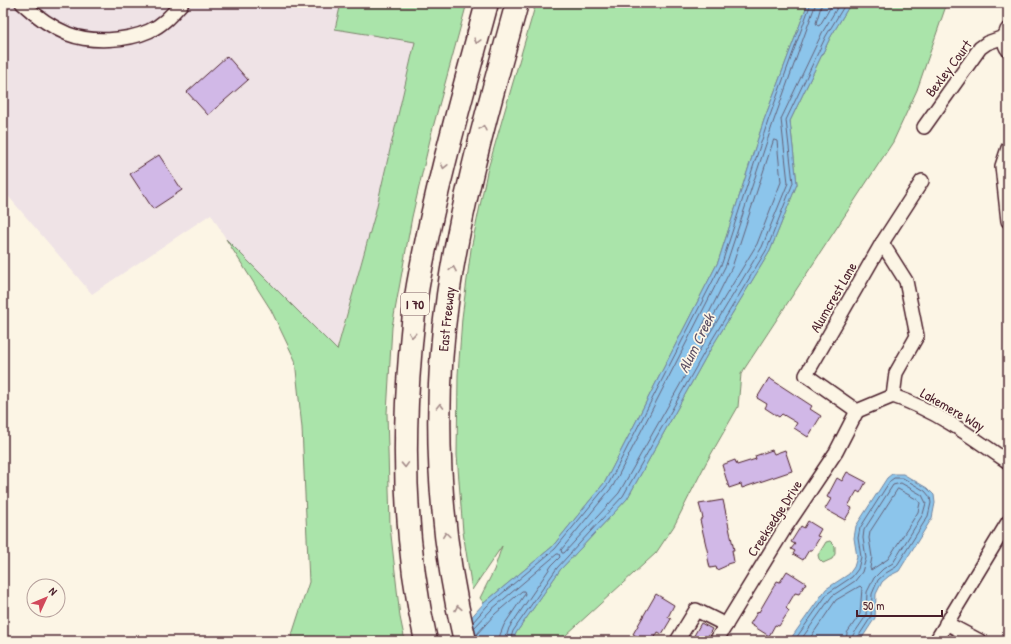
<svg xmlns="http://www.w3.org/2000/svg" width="1011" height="644" viewBox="0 0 1011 644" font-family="'Patrick Hand',sans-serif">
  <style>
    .built { fill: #efe3e6 }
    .green { fill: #aae4aa; stroke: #7a826a }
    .water { fill: #8cc5eb; stroke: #72839e }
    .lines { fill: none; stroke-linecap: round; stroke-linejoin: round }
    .shore { stroke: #646178; stroke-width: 1 }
    .building { fill: #d1b8e7; stroke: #4a1f2b }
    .street-casing { stroke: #4a1f2b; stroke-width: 16 }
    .highway-casing { stroke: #4a1f2b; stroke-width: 25 }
    .street { stroke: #fcf5e5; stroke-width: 13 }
    .highway { stroke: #fcf5e5; stroke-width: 22 }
    .oneway { stroke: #a38a88 }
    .labels { text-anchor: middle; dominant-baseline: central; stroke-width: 3.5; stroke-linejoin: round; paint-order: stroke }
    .shield { fill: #fcf5e5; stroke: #7f5f63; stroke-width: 1 }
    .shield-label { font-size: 13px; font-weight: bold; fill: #4a1f2b }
    .street-label { font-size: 14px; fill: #4a1f2b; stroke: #fcf5e5 }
    .water-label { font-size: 15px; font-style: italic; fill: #5e5165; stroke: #fcf5e5 }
  </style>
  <rect width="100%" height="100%" fill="#fcf5e5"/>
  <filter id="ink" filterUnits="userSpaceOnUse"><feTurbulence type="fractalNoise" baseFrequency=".025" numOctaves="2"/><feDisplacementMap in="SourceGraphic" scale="8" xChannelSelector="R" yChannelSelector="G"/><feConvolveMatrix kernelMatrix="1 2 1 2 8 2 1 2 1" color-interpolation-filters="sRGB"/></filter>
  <g filter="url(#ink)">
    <!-- built -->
    <polygon class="built" points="3,3 341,3 335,29 415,42 375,214 336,350 226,239 211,214 92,294 3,190"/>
    <!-- green -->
    <g class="green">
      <polygon points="341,3 467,3 432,131 412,217 392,327 387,413 390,526 400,617 405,641 290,641 309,582 302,428 295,360 271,310 226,239 337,350 375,214 415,42 335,29"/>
      <polygon points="536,3 808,3 764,120 718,262 605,482 552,547 484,603 480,598 494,570 502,546 472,590 463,532 457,455 458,375 462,318 471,249 487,172"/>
      <polygon points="851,3 947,3 917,90 893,142 741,374 738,407 706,463 674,526 656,553 566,635 563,641 513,641 516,633 560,570 627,499 707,355 770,251 797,184 790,121 830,38"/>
      <polygon points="830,541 835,546 835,554 832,559 823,563 819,559 818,555 826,542"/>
    </g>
    <!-- water -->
    <g class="water">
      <polygon points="808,3 851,3 830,38 790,121 797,184 770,251 707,355 627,499 560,570 516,633 513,641 450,641 484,603 552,547 605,482 718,262 764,120"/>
      <polygon points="892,474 903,474 927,488 934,495 935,503 932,518 899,571 889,576 882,582 876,594 875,618 860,641 789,641 826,589 849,574 854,567 857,557 854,538 856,526 887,478"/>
    </g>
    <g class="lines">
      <!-- shore -->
      <g class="shore">
        <polyline points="816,3 773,123 726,265 613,486 561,550 562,553 564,553 619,493 699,351 762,247 788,183 781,119 822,33 840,3"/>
        <polyline points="822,3 816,23 818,26 820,25 833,3"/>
        <polygon points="774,140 777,141 781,182 757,244 703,333 701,334 700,331 732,267"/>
        <polygon points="898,489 918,500 920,503 918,512 888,559 871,570 870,568 872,557 869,538 870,532"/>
        <polyline points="473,622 487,606 555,549 609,483 722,263 768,121 811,3"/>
        <polyline points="474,628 491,610 557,554 559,554 560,557 552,565 509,628 505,641"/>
        <polyline points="476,635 495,614 522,591 524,591 525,594 504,625 500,635 499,641"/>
        <polyline points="510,641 513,631 557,568 623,496 704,353 767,249 793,183 786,120 826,36 846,3"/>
        <polyline points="794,641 828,593 852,577 858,569 861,557 858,538 860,528 890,481 894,478 903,478 925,491 930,497 931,503 928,516 896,567 886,573 878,580 872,594 871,617 858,637 857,641"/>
        <polyline points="800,641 832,596 855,581 862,572 866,558 863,538 864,530 893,485 901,483 922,495 926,503 923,514 893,563 883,569 874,578 867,592 866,616 853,635 852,641"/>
        <polyline points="808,641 836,600 860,586 862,588 860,614 847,633 846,641"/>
      </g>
    </g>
    <!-- building -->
    <g class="building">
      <polygon points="227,56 248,80 208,115 187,92"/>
      <polygon points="159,155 182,190 153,209 130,174"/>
      <polygon points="769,378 812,406 810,409 821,416 808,437 794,428 797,423 782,414 779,417 765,408 767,404 757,398"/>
      <polygon points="772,450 774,454 785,450 792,471 742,488 741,484 729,488 722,465 735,460 737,465 756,459 755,456"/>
      <polygon points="847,472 866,482 860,493 857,491 848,506 852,508 845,520 825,509 831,499 827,497 837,478 842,481"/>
      <polygon points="723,500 734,550 732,550 734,562 727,564 726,566 717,570 716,567 710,568 707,554 708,554 700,520 703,518 699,504"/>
      <polygon points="808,521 821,529 817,536 820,537 812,550 809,550 803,560 793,554 795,551 791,549 795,544 791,542 801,526 804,528"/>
      <polygon points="787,571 806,583 799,594 795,593 786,608 789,611 779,626 775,625 769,636 750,624 758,611 759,612 777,581 780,582"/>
      <polygon points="656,594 674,605 668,617 671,619 662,634 658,632 653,641 645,641 633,634"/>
      <polygon points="701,623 712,629 705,641 691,641"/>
    </g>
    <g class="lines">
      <!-- street casing -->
      <g class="street-casing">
        <g id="street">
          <path d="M22,3c13,12 29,24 46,31 23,9 59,7 81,-3 14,-6 23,-17 33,-28"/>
          <path d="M1007,30c-3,6 -4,14 1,20"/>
          <polyline points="924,127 980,48 987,43 1004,37"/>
          <polyline points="1008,148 1002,166 1008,221"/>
          <polyline points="882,243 906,281 917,336 896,373 893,396"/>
          <polyline points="857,411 806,375 882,243 922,181"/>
          <path d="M857,411l36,-15c42,14 78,40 115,66"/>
          <polyline points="946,623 980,641"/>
          <polyline points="677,641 696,610 726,625"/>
          <polyline points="716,641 785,528 836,452 857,411"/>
          <polyline points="936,641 1008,522"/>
        </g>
      </g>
      <!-- highway casing -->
      <g class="highway-casing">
        <g id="highway">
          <path d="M426,641c-21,-93 -24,-190 -16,-285 2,-24 4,-48 8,-71 17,-96 44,-189 69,-282"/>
          <path d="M465,641c-27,-112 -33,-232 -17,-346 14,-99 43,-196 69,-292"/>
        </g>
      </g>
      <!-- street -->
      <use href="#street" class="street"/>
      <!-- highway -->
      <use href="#highway" class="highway"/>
    </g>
    <!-- one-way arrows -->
    <defs><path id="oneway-chevron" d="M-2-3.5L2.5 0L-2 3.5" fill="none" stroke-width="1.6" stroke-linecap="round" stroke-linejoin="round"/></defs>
    <g class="oneway">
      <use href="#oneway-chevron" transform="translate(477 41) rotate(105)"/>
      <use href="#oneway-chevron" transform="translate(483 128) rotate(-76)"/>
      <use href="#oneway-chevron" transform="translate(444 166) rotate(103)"/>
      <use href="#oneway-chevron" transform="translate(453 269) rotate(-80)"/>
      <use href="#oneway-chevron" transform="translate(412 335) rotate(96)"/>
      <use href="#oneway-chevron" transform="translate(440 406) rotate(-89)"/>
      <use href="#oneway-chevron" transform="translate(405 465) rotate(88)"/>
      <use href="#oneway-chevron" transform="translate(446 535) rotate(-97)"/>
      <use href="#oneway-chevron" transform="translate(458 608) rotate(-101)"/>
    </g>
  </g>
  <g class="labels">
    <!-- shield labels -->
    <rect class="shield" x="401" y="293" width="28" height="22" rx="3"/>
    <g class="shield-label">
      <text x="415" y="304">I 70</text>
    </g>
    <!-- street labels -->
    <g class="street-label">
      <text transform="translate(948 68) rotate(-53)">Bexley Court</text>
      <text transform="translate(833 297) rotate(-60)">Alumcrest Lane</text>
      <text transform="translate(446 319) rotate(-84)">East Freeway</text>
      <text transform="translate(953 409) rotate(30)">Lakemere Way</text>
      <text transform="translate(774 518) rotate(-57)">Creeksedge Drive</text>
    </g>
    <!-- water labels -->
    <g class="water-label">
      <text transform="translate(696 343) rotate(-64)">Alum Creek</text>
    </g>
  </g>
  <!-- margin -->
  <rect width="1011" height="644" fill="none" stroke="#fcf5e5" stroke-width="16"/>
  <rect x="8" y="8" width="995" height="628" fill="none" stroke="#4a1f2b" stroke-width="1.5" filter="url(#ink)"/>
  <!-- north arrow -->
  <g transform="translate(46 598) rotate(46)"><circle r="19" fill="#fcf5e5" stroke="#b59f9b"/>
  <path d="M0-3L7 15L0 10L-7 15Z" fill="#d1495b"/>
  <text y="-6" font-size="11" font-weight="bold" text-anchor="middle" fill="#4a1f2b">N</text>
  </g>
  <!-- scale -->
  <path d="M857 610v6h85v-6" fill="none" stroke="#4a1f2b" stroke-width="2"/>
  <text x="863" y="610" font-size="12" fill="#4a1f2b" stroke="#fcf5e5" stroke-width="3" paint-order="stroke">50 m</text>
</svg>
